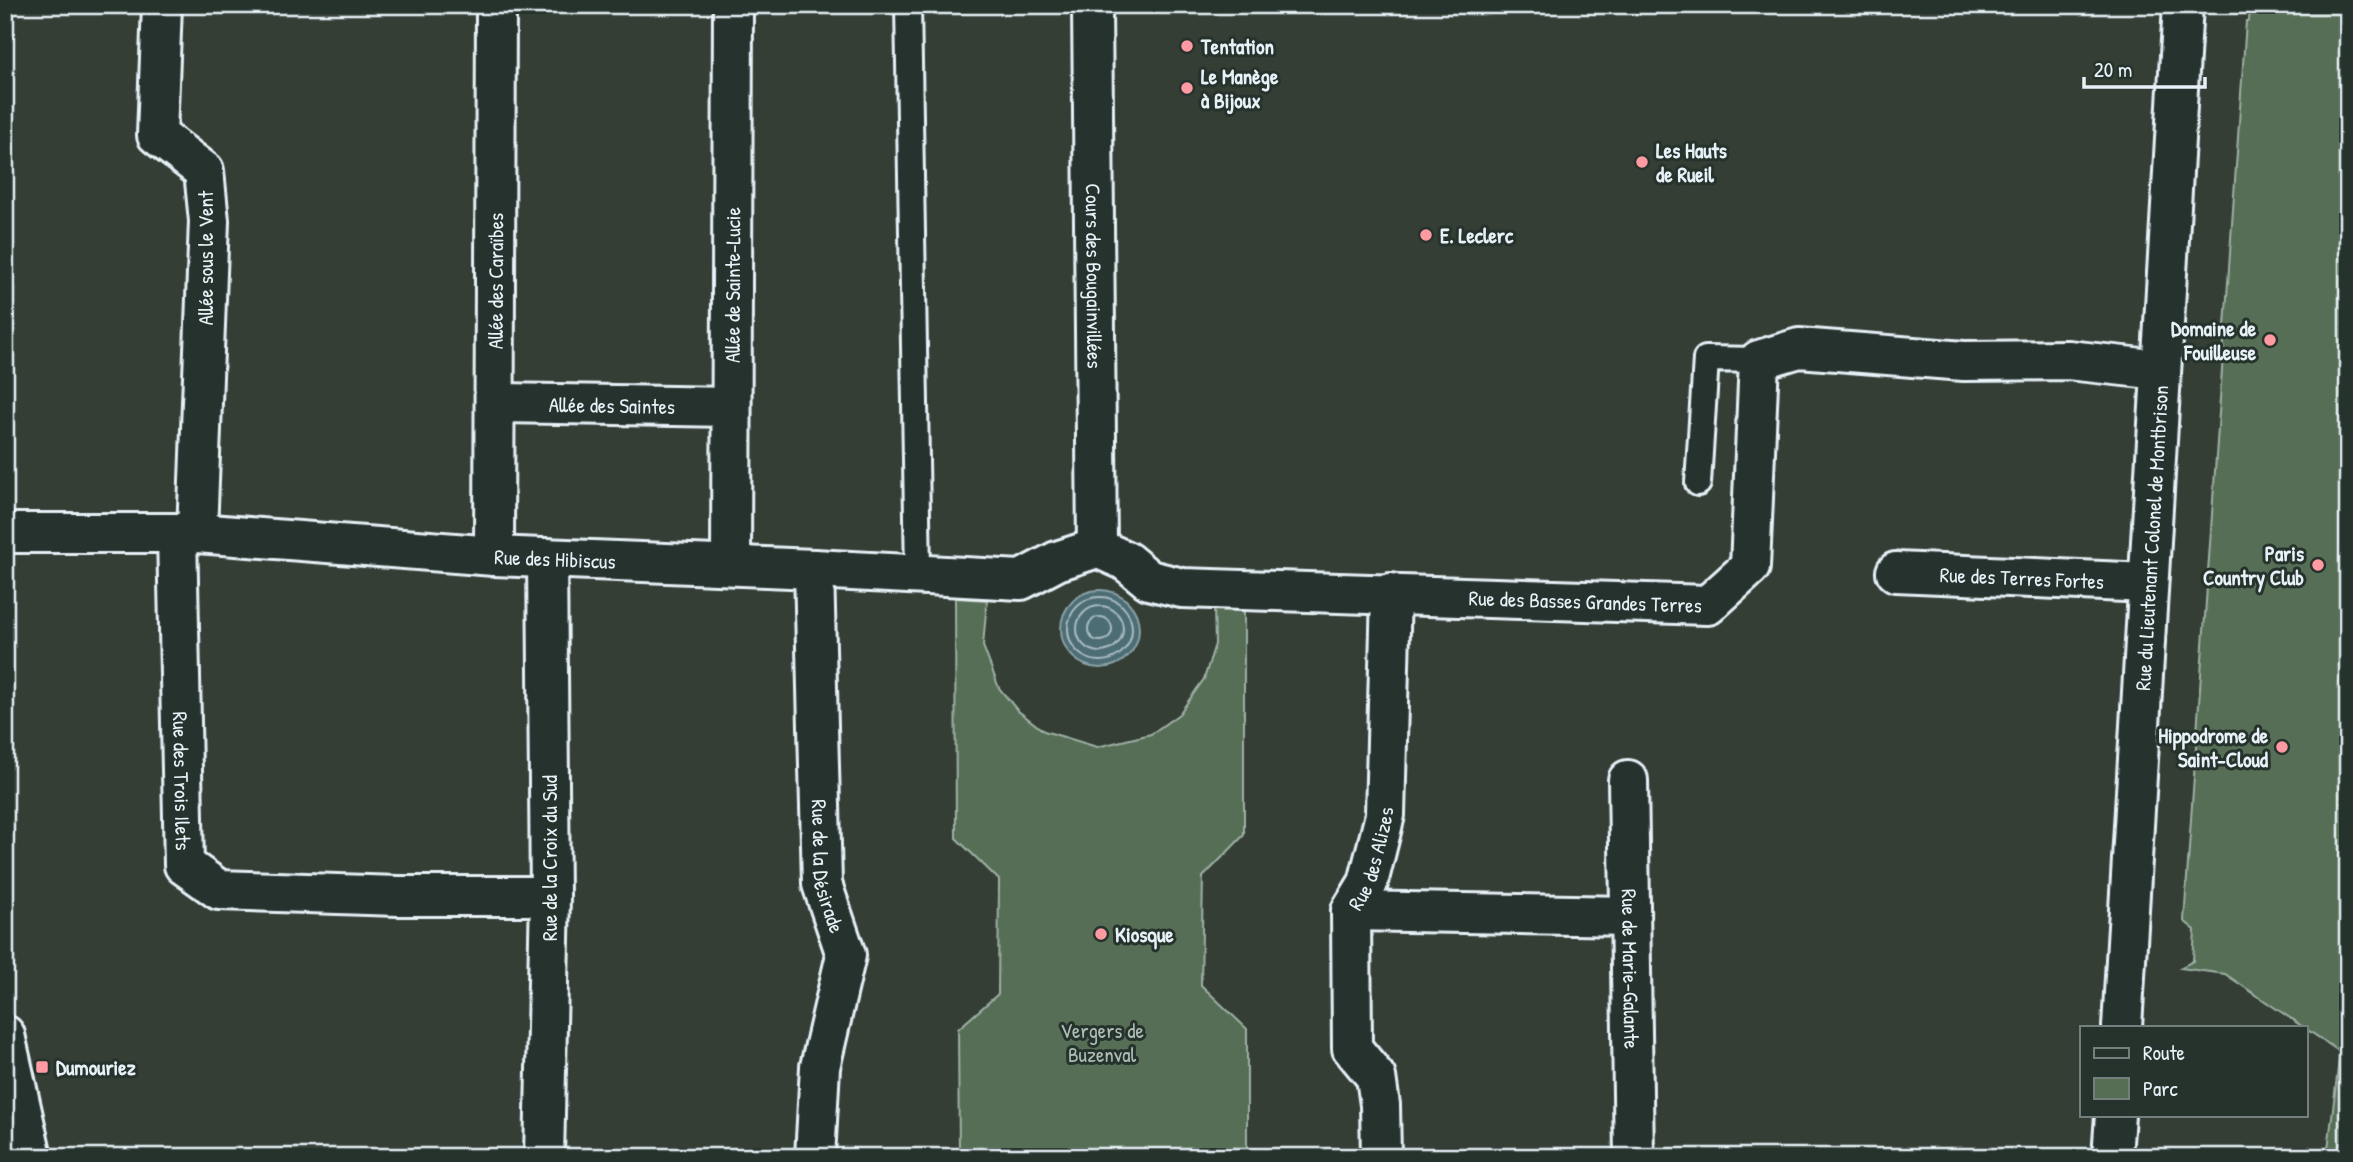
<svg xmlns="http://www.w3.org/2000/svg" width="2353" height="1162" viewBox="0 0 2353 1162" font-family="'Patrick Hand',sans-serif">
  <style>
    .green { fill: #566e54; stroke: #9fb0a6; stroke-width: 2 }
    .water { fill: #4e6d74; stroke: #8ca2a9; stroke-width: 2 }
    .lines { fill: none; stroke-linecap: round; stroke-linejoin: round }
    .shore { stroke: #aabcc3; stroke-width: 2 }
    .lane-casing { stroke: #e8f1f8; stroke-width: 30 }
    .street-casing { stroke: #e8f1f8; stroke-width: 44 }
    .lane { stroke: #26332d; stroke-width: 24 }
    .street { stroke: #26332d; stroke-width: 38 }
    .poi-dot { fill: #ff9aa2; stroke: #26332d; stroke-width: 2.5 }
    .labels { text-anchor: middle; dominant-baseline: central; stroke-width: 6; stroke-linejoin: round; paint-order: stroke }
    .poi-label { font-size: 21px; font-weight: bold; fill: #e8f1f8; stroke: #26332d; text-anchor: start }
    .street-label { font-size: 21px; fill: #e8f1f8; stroke: #26332d }
    .park-label { font-size: 21px; fill: #aebdb6; stroke: #26332d }
  </style>
  <rect width="100%" height="100%" fill="#343e35"/>
  <filter id="ink" filterUnits="userSpaceOnUse"><feTurbulence type="fractalNoise" baseFrequency=".0143" numOctaves="2"/><feDisplacementMap in="SourceGraphic" scale="14" xChannelSelector="R" yChannelSelector="G"/><feConvolveMatrix kernelMatrix="1 2 1 2 8 2 1 2 1" color-interpolation-filters="sRGB"/></filter>
  <g filter="url(#ink)">
    <!-- green -->
    <g class="green">
      <polygon points="2250,5 2348,5 2348,1157 2327,1157 2340,1052 2225,974 2180,968 2193,961 2195,930 2184,921 2246,21 2249,21"/>
      <polygon points="955,598 987,600 983,646 999,688 1017,710 1044,731 1097,747 1151,734 1179,714 1204,679 1215,644 1214,608 1244,611 1244,835 1203,877 1201,985 1247,1029 1247,1157 959,1157 958,1029 998,994 999,880 956,838"/>
    </g>
    <!-- water -->
    <circle class="water" cx="1100" cy="629" r="39"/>
    <g class="lines">
      <!-- shore -->
      <g class="shore">
        <circle cx="1100" cy="629" r="32"/>
        <circle cx="1100" cy="629" r="23"/>
        <circle cx="1100" cy="629" r="12"/>
      </g>
      <!-- lane casing -->
      <g class="lane-casing">
        <g id="lane">
          <polyline points="908,5 918,573"/>
          <polyline points="1698,483 1706,359 1759,360"/>
        </g>
      </g>
      <!-- street casing -->
      <g class="street-casing">
        <g id="street">
          <polyline points="162,5 157,135 204,171 209,221 197,533"/>
          <path id="s1" d="M1092,5l5,543"/>
          <path id="s2" d="M495,403l236,4"/>
          <path id="s3" d="M5,533h192l297,23 320,13 207,11 36,-19 40,-13"/>
          <path id="s4" d="M177,533l7,332 35,25 179,6h152"/>
          <path id="s5" d="M1097,548l29,13 23,19 33,8 526,17 42,-38 9,-207 40,-12 165,13 104,-1 93,10"/>
          <path id="s6" d="M494,556l2,-551"/>
          <path id="s7" d="M731,565l2,-560"/>
          <path id="s8" d="M814,569l8,315 24,71 -26,112 -5,90"/>
          <path id="s9" d="M1896,572l252,11"/>
          <path id="s10" d="M1628,780l6,377"/>
          <polyline points="1351,911 1630,916"/>
          <path id="s11" d="M2122,1027l61,-1022"/>
          <polyline points="5,1035 32,1157"/>
          <polyline points="544,1157 550,896 547,558"/>
          <path id="s12" d="M1381,1157l-1,-52 -4,-28 -24,-29 -1,-137 17,-28 17,-68 6,-222"/>
          <polyline points="2112,1157 2115,1115"/>
        </g>
      </g>
      <!-- lane -->
      <use href="#lane" class="lane"/>
      <!-- street -->
      <use href="#street" class="street"/>
    </g>
  </g>
  <!-- markers -->
  <g class="poi-dot">
    <circle cx="1187" cy="46" r="7"/>
    <circle cx="1187" cy="88" r="7"/>
    <circle cx="1642" cy="162" r="7"/>
    <circle cx="1426" cy="235" r="7"/>
    <circle cx="2270" cy="340" r="7"/>
    <circle cx="2318" cy="565" r="7"/>
    <circle cx="2282" cy="747" r="7"/>
    <circle cx="1101" cy="934" r="7"/>
    <rect x="35" y="1060" width="14" height="14" rx="3.5"/>
  </g>
  <g class="labels">
    <!-- poi labels -->
    <g class="poi-label">
      <text x="1201" y="46">Tentation</text>
      <text x="1201" y="76">Le Manège<tspan x="1201" dy="24">à Bijoux</tspan></text>
      <text x="1656" y="150">Les Hauts<tspan x="1656" dy="24">de Rueil</tspan></text>
      <text x="1440" y="235">E. Leclerc</text>
      <text x="2256" y="328" text-anchor="end">Domaine de<tspan x="2256" dy="24">Fouilleuse</tspan></text>
      <text x="2304" y="553" text-anchor="end">Paris<tspan x="2304" dy="24">Country Club</tspan></text>
      <text x="2268" y="735" text-anchor="end">Hippodrome de<tspan x="2268" dy="24">Saint-Cloud</tspan></text>
      <text x="1115" y="934">Kiosque</text>
      <text x="56" y="1067">Dumouriez</text>
    </g>
    <!-- street labels -->
    <g class="street-label">
      <text transform="translate(205 258) rotate(-90)">Allée sous le Vent</text>
      <text stroke="none"><textPath href="#s1" startOffset="271">Cours des Bougainvillées</textPath></text>
      <text stroke="none"><textPath href="#s6" startOffset="275">Allée des Caraïbes</textPath></text>
      <text stroke="none"><textPath href="#s7" startOffset="280">Allée de Sainte-Lucie</textPath></text>
      <text stroke="none"><textPath href="#s2" startOffset="117">Allée des Saintes</textPath></text>
      <text stroke="none"><textPath href="#s11" startOffset="490">Rue du Lieutenant Colonel de Montbrison</textPath></text>
      <text stroke="none"><textPath href="#s3" startOffset="551">Rue des Hibiscus</textPath></text>
      <text stroke="none"><textPath href="#s9" startOffset="126">Rue des Terres Fortes</textPath></text>
      <text stroke="none"><textPath href="#s5" startOffset="499">Rue des Basses Grandes Terres</textPath></text>
      <text stroke="none"><textPath href="#s4" startOffset="248">Rue des Trois Ilets</textPath></text>
      <text transform="translate(549 858) rotate(-90)">Rue de la Croix du Sud</text>
      <text stroke="none"><textPath href="#s12" startOffset="312">Rue des Alizes</textPath></text>
      <text stroke="none"><textPath href="#s8" startOffset="298">Rue de la Désirade</textPath></text>
      <text stroke="none"><textPath href="#s10" startOffset="189">Rue de Marie-Galante</textPath></text>
    </g>
    <!-- park labels -->
    <g class="park-label">
      <text x="1102" y="1030">Vergers de<tspan x="1102" dy="24">Buzenval</tspan></text>
    </g>
  </g>
  <!-- margin -->
  <rect width="2353" height="1162" fill="none" stroke="#26332d" stroke-width="28"/>
  <rect x="14" y="14" width="2325" height="1134" fill="none" stroke="#e8f1f8" stroke-width="2.5" filter="url(#ink)"/>
  <!-- legend -->
  <rect x="2080" y="1026" width="228" height="91" fill="#26332d" stroke="#747f7e" stroke-width="2"/>
  <rect x="2094" y="1048" width="35" height="10" fill="#26332d" stroke="#747f7e" stroke-width="2"/>
  <text x="2143" y="1060" font-size="21" fill="#e8f1f8">Route</text>
  <rect x="2094" y="1078" width="35" height="21" fill="#566e54" stroke="#747f7e" stroke-width="2"/>
  <text x="2143" y="1096" font-size="21" fill="#e8f1f8">Parc</text>
  <!-- scale -->
  <path d="M2084 77v10h121v-10" fill="none" stroke="#e8f1f8" stroke-width="3.5"/>
  <text x="2094" y="77" font-size="21" fill="#e8f1f8" stroke="#26332d" stroke-width="5" paint-order="stroke">20 m</text>
</svg>
